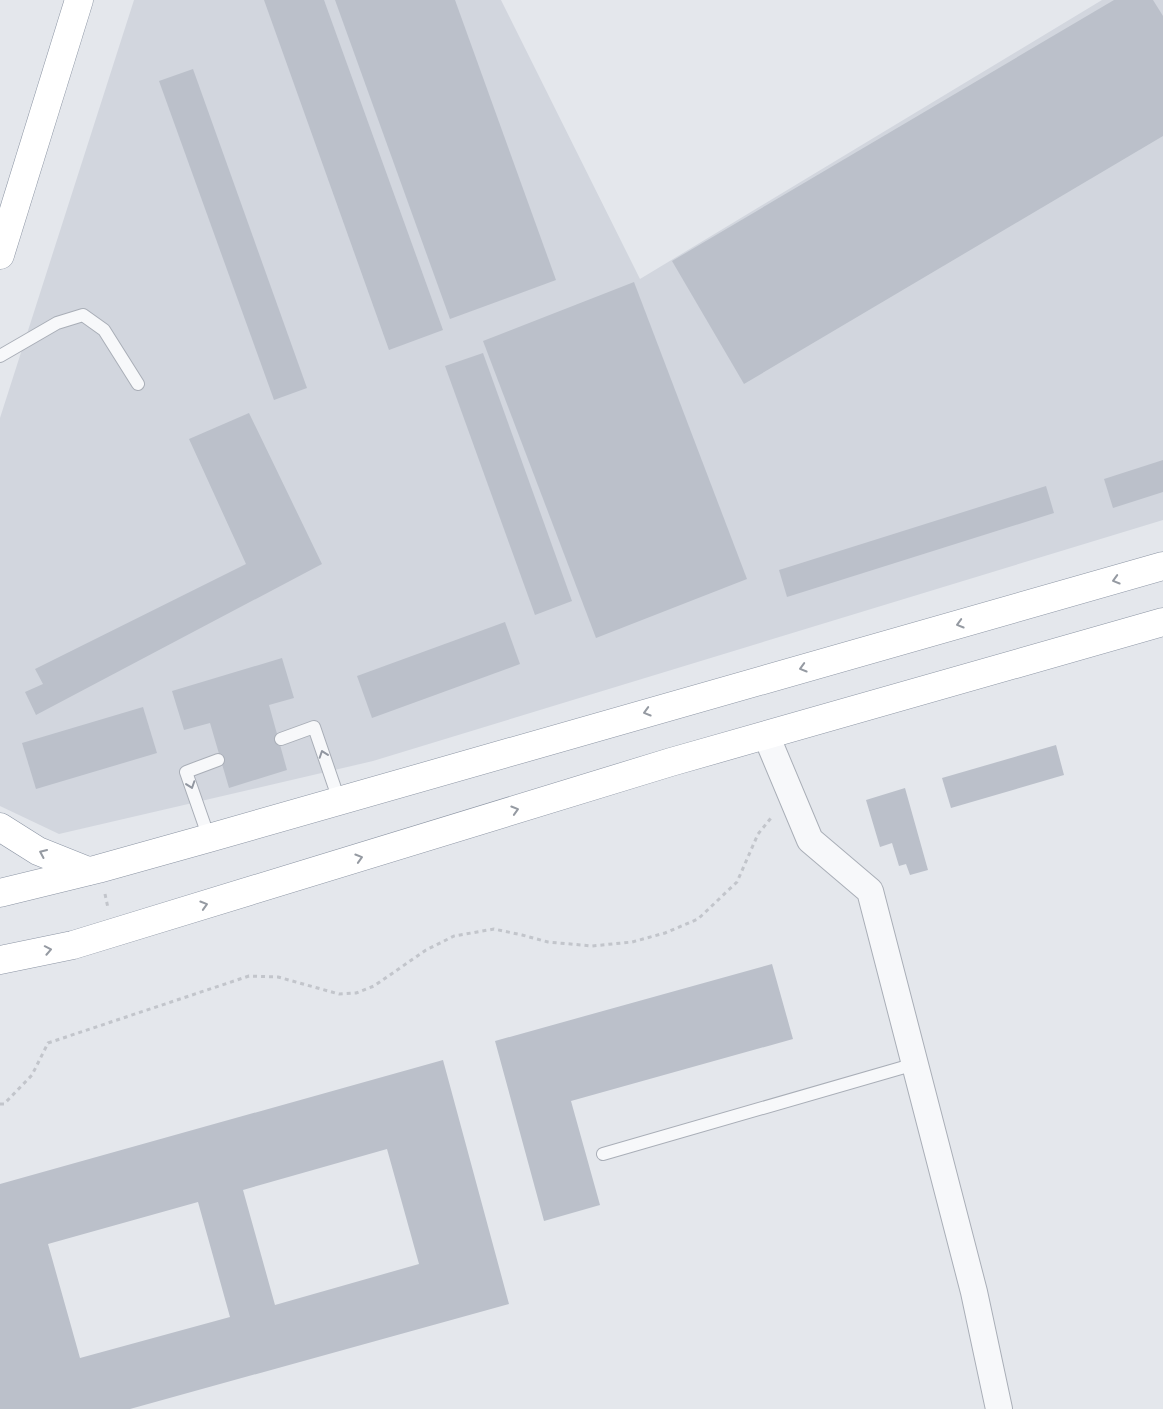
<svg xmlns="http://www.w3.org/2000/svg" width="1163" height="1409" viewBox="0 0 1163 1409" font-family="'Source Sans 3',sans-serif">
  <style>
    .built { fill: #d2d6de }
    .building { fill: #bbc0ca; fill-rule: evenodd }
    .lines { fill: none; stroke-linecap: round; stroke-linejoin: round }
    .lane-casing { stroke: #a9aeb7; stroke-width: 14 }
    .street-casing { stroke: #a9aeb7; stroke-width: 28 }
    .highway-casing { stroke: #8b94a3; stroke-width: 29 }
    .path { stroke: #c2c5cb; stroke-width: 3; stroke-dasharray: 4 4; stroke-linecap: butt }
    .lane { stroke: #f7f8fa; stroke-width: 12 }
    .street { stroke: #f7f8fa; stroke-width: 26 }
    .highway { stroke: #fff; stroke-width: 28 }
    .oneway { stroke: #959aa2 }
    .oneway2 { stroke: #9196a0 }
  </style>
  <rect width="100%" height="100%" fill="#e4e7ec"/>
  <!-- built -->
  <polygon class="built" points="134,0 501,0 640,279 1102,0 1163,0 1163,520 373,761 59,834 0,806 0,418"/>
  <!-- building -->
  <g class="building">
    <polygon points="264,0 324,0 443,330 389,350"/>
    <polygon points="335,0 455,0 556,280 450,319"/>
    <polygon points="1114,0 1153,0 1163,16 1163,136 744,384 672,261"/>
    <polygon points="193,69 307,388 274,400 159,81"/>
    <polygon points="634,282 747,579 596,638 483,341"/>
    <polygon points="483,353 572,601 535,615 445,366"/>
    <polygon points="249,413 322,564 36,715 25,692 43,684 35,669 246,564 189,439"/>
    <polygon points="1163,460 1163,492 1113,508 1104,479"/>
    <polygon points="1046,486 1054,513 787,597 779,570"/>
    <polygon points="505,622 520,664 372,718 357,676"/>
    <polygon points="282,658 294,698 269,705 287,770 229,788 210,723 184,730 172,691"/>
    <polygon points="143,707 157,753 36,789 22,743"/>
    <polygon points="1056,745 1064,775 951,808 942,778"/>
    <polygon points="905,788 928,870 910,875 906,864 899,866 892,843 880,847 866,800"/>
    <polygon points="772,964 793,1039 571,1101 600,1205 544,1221 495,1041"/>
    <path d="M443,1060l66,244 -379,105h-130v-225zM387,1149l32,115 -144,41 -32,-115zM198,1202l32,115 -150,41 -32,-114z"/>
  </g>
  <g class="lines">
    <!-- lane casing -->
    <g class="lane-casing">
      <g id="lane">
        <polyline points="0,356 57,323 83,315 104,330 138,384"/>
        <polyline points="281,739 314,727 339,800"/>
        <polyline points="209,838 186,772 218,760"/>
        <polyline points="603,1154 915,1064"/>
      </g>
    </g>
    <!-- street casing -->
    <g class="street-casing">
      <polyline id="street" points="766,735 810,840 870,891 974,1292 999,1409"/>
    </g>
    <!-- highway casing -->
    <g class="highway-casing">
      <g id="highway">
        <polyline points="0,255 79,0"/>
        <polyline points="0,827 38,851 88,871"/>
        <polyline points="0,893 98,869 209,838 1163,566"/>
        <polyline points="0,960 73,945 671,762 1163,622"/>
      </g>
    </g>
    <!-- path -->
    <g class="path">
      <polyline points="105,894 108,908"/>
      <polyline points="0,1104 4,1104 32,1075 48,1043 249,976 278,977 339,994 356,993 374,986 426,950 454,936 494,929 522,935 548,942 592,946 632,942 665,933 698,919 737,882 758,834 771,818"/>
    </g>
    <!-- lane -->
    <use href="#lane" class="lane"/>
    <!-- street -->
    <use href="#street" class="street"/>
    <!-- highway -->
    <use href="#highway" class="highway"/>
  </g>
  <!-- one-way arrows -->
  <defs><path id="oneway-chevron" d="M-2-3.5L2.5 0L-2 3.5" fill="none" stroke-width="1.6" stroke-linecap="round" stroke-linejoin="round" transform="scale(1.25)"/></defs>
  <g class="oneway">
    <use href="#oneway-chevron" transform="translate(1116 580) rotate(164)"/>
    <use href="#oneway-chevron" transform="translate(960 624) rotate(164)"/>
    <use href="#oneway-chevron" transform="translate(803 668) rotate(164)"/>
    <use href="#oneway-chevron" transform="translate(647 712) rotate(164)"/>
    <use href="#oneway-chevron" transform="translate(515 810) rotate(-17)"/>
    <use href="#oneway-chevron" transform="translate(43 853) rotate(-156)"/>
    <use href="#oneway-chevron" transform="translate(359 858) rotate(-17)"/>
    <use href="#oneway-chevron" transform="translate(204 905) rotate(-17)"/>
    <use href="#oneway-chevron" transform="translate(48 950) rotate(-11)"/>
  </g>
  <g class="oneway2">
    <use href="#oneway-chevron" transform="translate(323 754) rotate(-109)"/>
    <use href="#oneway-chevron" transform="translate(191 785) rotate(71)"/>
  </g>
</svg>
